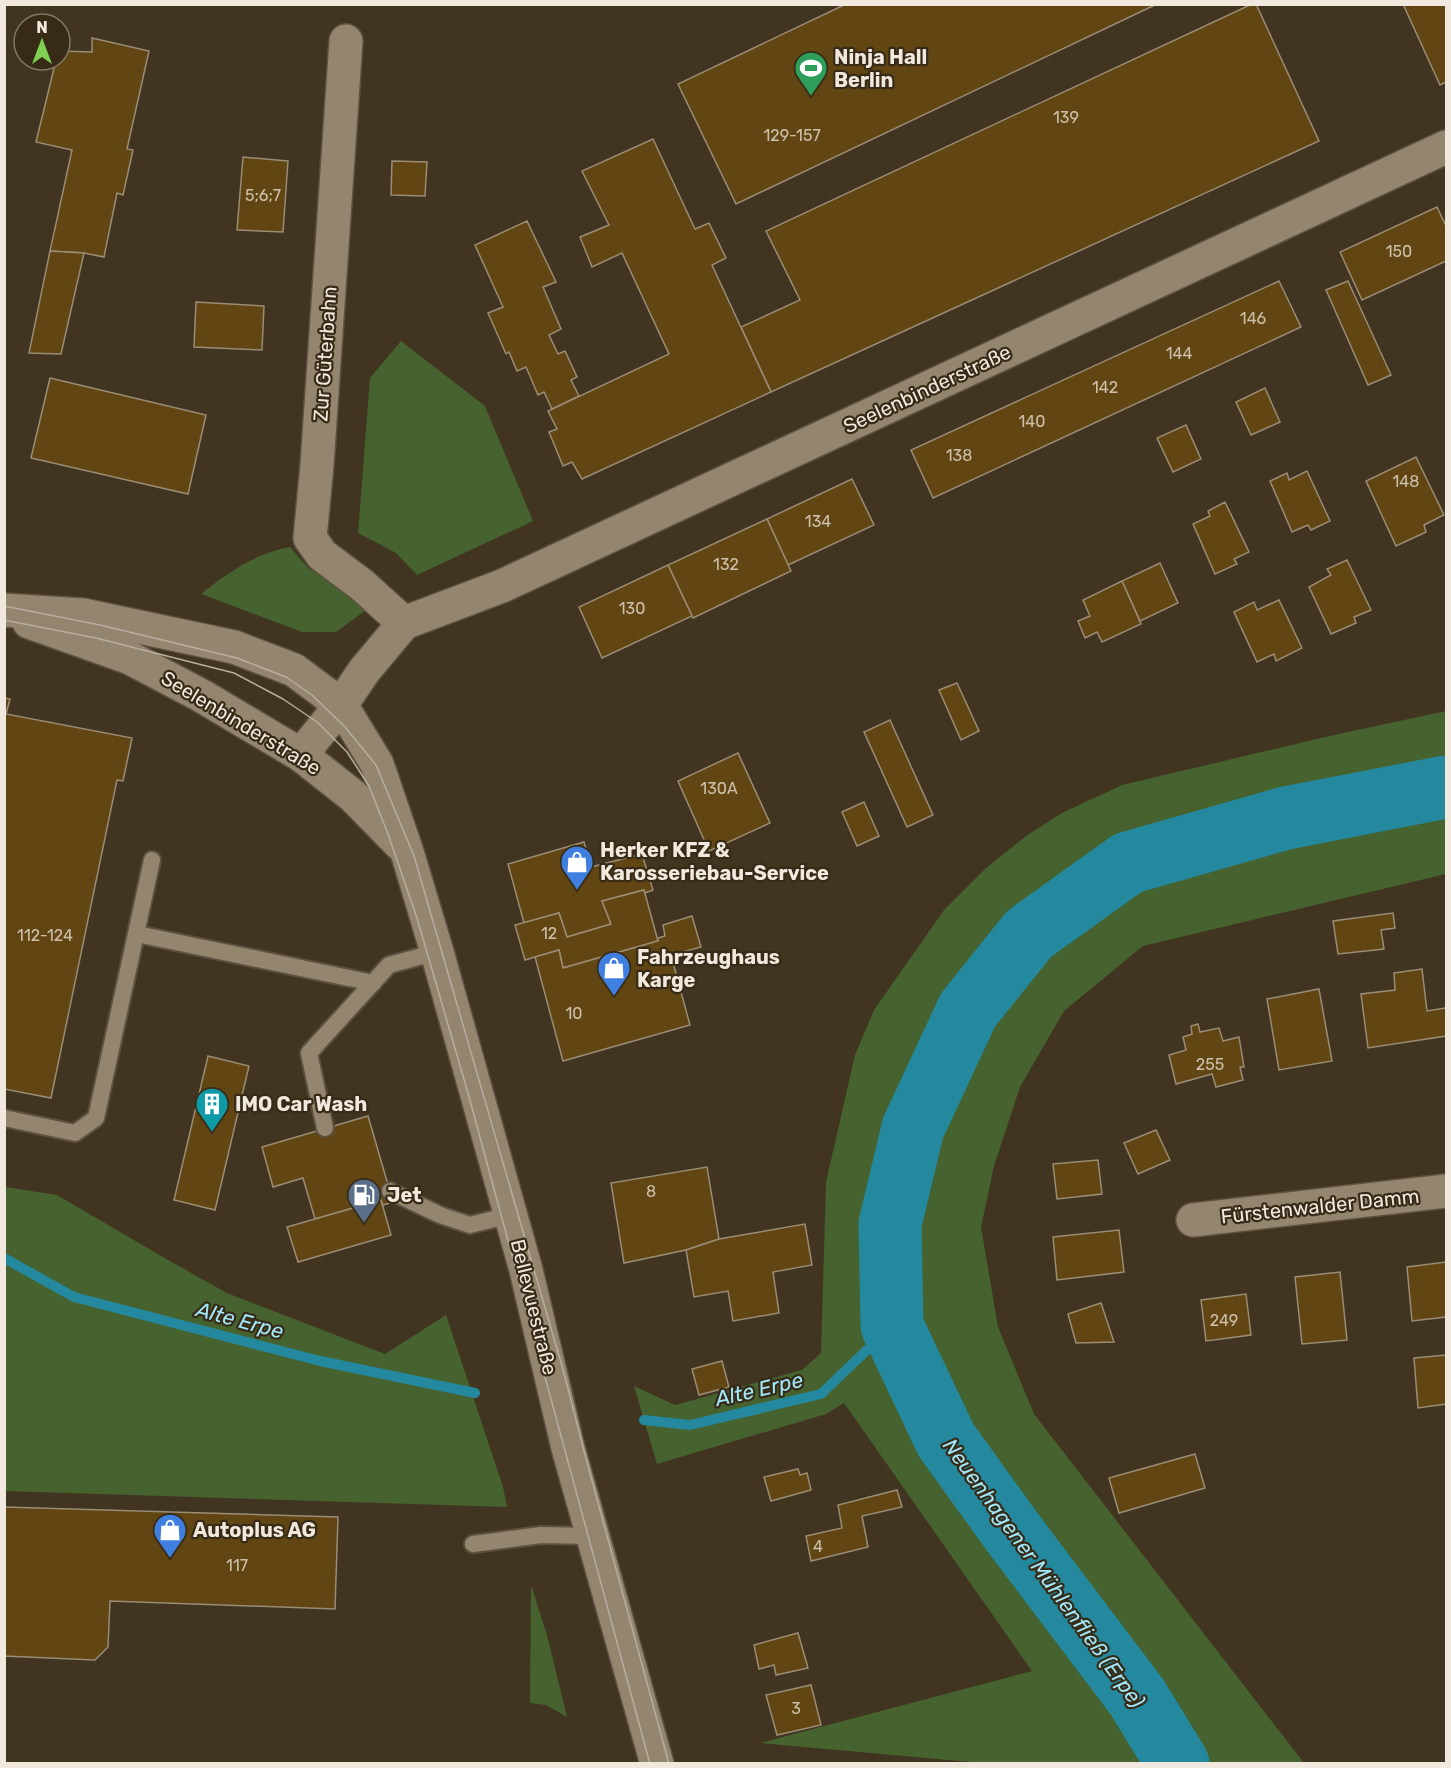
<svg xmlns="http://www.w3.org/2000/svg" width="1451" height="1768" viewBox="0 0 1451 1768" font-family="Rubik,sans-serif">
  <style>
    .green { fill: #46622e }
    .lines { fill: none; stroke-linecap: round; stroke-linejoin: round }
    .stream { stroke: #24899e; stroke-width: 10 }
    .river { stroke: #24899e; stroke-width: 63 }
    .building { fill: #614613; stroke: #9a8c75; stroke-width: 1.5 }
    .service-casing { stroke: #5c5140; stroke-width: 20 }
    .minor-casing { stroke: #5c5140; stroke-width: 36 }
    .tertiary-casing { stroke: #5c5140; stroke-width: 36 }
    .service { stroke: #94856f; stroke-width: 16 }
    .minor { stroke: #94856f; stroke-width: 33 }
    .tertiary { stroke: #94856f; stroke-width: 33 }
    .tram { stroke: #b7aea0; stroke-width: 1.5 }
    .labels { text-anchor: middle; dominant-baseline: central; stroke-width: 4.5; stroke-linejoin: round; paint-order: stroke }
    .number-label { font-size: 16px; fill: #cdc0aa }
    .poi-label { font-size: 20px; font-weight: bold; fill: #f1e9dd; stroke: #372b17; text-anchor: start }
    .street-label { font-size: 20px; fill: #f1e9dd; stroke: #372b17 }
    .water-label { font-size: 21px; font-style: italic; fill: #a1e8fa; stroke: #372b17 }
  </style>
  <rect width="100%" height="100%" fill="#413521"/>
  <!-- green -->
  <g class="green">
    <polygon points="401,341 485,406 533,521 417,575 396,553 358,533 370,378"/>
    <path d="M290,547l18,21 40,24 18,18 -30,22h-34l-101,-38c26,-21 55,-41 89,-47z"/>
    <polygon points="1446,711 1446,874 1143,946 1064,1011 1020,1087 994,1166 981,1227 998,1327 1034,1414 1304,1763 993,1764 760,1743 1032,1671 844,1403 826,1414 657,1464 634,1386 675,1405 802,1370 821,1353 826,1182 855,1055 874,1010 944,910 985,869 1026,836 1062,813 1122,785 1334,735"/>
    <polygon points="5,1187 57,1195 168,1260 227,1293 385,1354 446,1315 503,1487 507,1507 5,1491"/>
    <polygon points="531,1585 547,1635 567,1717 546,1705 530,1703"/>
  </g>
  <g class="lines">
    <!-- stream -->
    <g class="stream">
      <polyline points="4,1258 74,1297 320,1361 475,1393"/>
      <polyline points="644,1420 690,1425 821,1394 892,1326"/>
    </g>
    <!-- river -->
    <polyline class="river" points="1178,1764 1137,1697 1016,1537 946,1440 892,1326 890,1224 913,1128 968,1010 1029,934 1128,863 1286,818 1446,787"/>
  </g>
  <!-- building -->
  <g class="building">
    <polygon points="846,4 1157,4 736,204 678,84"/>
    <polygon points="1252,4 1256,4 1319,141 771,392 741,327 800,300 766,231"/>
    <polygon points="1403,4 1446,4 1446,82 1440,85"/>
    <polygon points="92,38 149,51 127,149 133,150 123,195 117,193 104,257 84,253 50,251 72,150 36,142 56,60 60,60 60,51 92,52"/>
    <polygon points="653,139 695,229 709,223 726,258 712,265 771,392 582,479 572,462 563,466 549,432 557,429 548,411 669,354 622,253 592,267 580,237 609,225 582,171"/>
    <polygon points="243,157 288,161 283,232 237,230"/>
    <polygon points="392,161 427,162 425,196 391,195"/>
    <polygon points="1437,207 1446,226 1446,261 1362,300 1340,252"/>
    <polygon points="527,221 556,282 543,287 561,329 549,335 558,354 565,351 577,377 571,380 579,396 552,409 544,392 538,395 526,367 517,371 509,352 506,354 488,313 503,307 475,245"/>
    <polygon points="50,251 84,253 61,354 29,353"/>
    <polygon points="1279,281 1301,327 933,498 911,450"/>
    <polygon points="1348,281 1391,375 1368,385 1326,290"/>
    <polygon points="196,302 264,306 262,350 194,347"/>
    <polygon points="50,378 206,415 188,494 31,458"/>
    <polygon points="1265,388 1280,422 1251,435 1236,402"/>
    <polygon points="1186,425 1201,459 1173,472 1157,438"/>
    <polygon points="1416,457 1444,515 1424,525 1426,532 1396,546 1366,481"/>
    <polygon points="1307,471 1330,521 1311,530 1308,525 1292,532 1270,481 1287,473 1289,480"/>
    <polygon points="852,479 874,525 788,565 767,519"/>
    <polygon points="1225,502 1249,552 1234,559 1237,564 1215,574 1193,524 1210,516 1208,511"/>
    <polygon points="767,519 791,571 693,618 668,565"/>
    <polygon points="1347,560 1371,610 1354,617 1356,623 1331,634 1309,587 1331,575 1327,569"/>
    <polygon points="1160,563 1178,603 1140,621 1122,581"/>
    <polygon points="668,565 692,616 602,658 579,607"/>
    <polygon points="1122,581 1141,624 1102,642 1097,632 1085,638 1078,621 1090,616 1083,600"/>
    <polygon points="1279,600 1302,648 1276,661 1274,654 1257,662 1234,612 1254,602 1257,610"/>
    <polygon points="957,683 979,731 961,740 939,690"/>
    <polygon points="4,698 10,699 6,714 132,738 123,781 117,780 51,1098 4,1089"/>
    <polygon points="890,720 933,815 907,827 864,732"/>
    <polygon points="738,753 770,823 709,851 678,781"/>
    <polygon points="864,802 879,836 857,846 842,812"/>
    <polygon points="584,842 591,867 642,854 653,890 645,893 644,890 602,901 611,924 567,937 559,913 524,923 508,864"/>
    <polygon points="644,890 658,941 563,968 559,950 525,960 515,925 559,913 567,937 611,924 602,901"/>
    <polygon points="1393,913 1395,928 1381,930 1384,949 1338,954 1333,921"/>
    <polygon points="692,916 701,947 671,955 690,1025 563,1061 535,957 559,950 563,968 658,941 658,938 665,936 663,925"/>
    <polygon points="1422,969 1427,1011 1446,1008 1446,1036 1368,1048 1361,994 1395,990 1394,973"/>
    <polygon points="1319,989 1332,1061 1279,1070 1267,999"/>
    <polygon points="1198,1024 1200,1032 1219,1028 1223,1041 1239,1037 1244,1067 1240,1067 1243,1080 1216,1087 1212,1074 1176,1084 1169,1055 1186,1050 1183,1037 1192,1034 1191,1026"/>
    <polygon points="208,1056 249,1066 215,1210 174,1200"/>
    <polygon points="368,1116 393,1202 383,1205 381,1200 315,1219 303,1178 273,1187 262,1147"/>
    <polygon points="1156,1130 1170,1160 1138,1174 1124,1143"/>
    <polygon points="1098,1160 1102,1194 1057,1199 1053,1164"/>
    <polygon points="707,1167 719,1239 686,1250 624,1263 611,1183"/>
    <polygon points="381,1200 391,1235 298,1262 287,1227"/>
    <polygon points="805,1224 812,1265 773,1272 779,1313 733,1321 728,1291 694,1297 686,1250 719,1239"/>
    <polygon points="1119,1230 1124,1272 1057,1280 1053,1237"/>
    <polygon points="1446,1262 1446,1317 1412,1321 1407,1267"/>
    <polygon points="1340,1272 1347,1340 1302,1344 1295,1277"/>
    <polygon points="1246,1294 1251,1335 1206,1341 1201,1300"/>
    <polygon points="1101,1303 1114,1342 1076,1343 1068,1314"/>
    <polygon points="1446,1355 1446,1404 1418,1408 1414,1358"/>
    <polygon points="722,1361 729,1387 699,1395 692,1369"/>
    <polygon points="1195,1454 1205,1488 1119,1513 1109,1478"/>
    <polygon points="798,1469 800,1475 807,1473 811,1490 771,1501 764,1477"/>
    <polygon points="897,1490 902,1507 862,1516 868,1547 811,1561 806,1536 842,1528 838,1505"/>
    <polygon points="4,1507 338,1517 335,1609 110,1601 108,1647 95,1660 4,1656"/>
    <polygon points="798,1633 808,1668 776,1675 774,1665 759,1669 754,1645"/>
    <polygon points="811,1685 821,1725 777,1735 766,1695"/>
  </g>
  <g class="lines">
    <!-- service casing -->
    <g class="service-casing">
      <g id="service">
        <polyline points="137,934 373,983"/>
        <polyline points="4,1118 75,1133 96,1118 152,860"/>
        <polyline points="325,1128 309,1053 389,965 437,952"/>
        <polyline points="390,1191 440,1215 470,1225 510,1215"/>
        <polyline points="473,1544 541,1535 592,1536"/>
      </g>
    </g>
    <!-- minor casing -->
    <g class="minor-casing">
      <g id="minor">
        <polyline points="346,41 317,465 310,538 322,555 362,585 404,623"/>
        <polyline points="301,755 341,705 364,671 404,623 502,586 1446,147"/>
        <polyline points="1193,1220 1446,1191"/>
      </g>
    </g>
    <!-- tertiary casing -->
    <g class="tertiary-casing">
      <g id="tertiary">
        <polyline points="4,610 83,615 234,647 294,670 341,705 377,764 407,852 437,952 526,1270 568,1448 657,1764"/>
        <polyline points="29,622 130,658 202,696 301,755 353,796 400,844"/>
      </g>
    </g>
    <!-- service -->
    <use href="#service" class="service"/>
    <!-- minor -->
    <use href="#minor" class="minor"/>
    <!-- tertiary -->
    <use href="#tertiary" class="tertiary"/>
    <!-- tram -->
    <g class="tram">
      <polyline points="4,606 100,625 237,658 286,677 312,695 345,727 376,765 414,856 564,1373 584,1451 669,1764"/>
      <polyline points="4,620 96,638 234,673 283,699 317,722 347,752 369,786 388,834 417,918 468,1093 650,1764"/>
    </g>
  </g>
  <!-- icons -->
  <defs>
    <g id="stadium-pin" transform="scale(1.725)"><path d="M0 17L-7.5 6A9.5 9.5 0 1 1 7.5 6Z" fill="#2e9e5b" stroke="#372b17"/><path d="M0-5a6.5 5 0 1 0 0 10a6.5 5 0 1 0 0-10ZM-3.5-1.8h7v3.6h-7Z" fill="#fff"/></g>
    <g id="shop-pin" transform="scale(1.725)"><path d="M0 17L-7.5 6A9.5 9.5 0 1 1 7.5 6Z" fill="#3f7fe0" stroke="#372b17"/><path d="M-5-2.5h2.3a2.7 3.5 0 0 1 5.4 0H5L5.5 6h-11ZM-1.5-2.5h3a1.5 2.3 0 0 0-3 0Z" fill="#fff"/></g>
    <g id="building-pin" transform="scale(1.725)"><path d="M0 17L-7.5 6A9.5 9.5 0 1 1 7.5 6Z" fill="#0f9aa8" stroke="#372b17"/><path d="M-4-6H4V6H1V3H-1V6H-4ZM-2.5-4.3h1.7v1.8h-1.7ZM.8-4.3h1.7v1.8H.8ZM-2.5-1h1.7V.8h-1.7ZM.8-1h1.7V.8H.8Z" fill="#fff"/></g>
    <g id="fuel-pin" transform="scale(1.725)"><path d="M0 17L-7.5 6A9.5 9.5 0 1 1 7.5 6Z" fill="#5c6f8a" stroke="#372b17"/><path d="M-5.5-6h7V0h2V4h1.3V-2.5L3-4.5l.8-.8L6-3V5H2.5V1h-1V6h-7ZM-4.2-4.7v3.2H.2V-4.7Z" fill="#fff"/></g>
  </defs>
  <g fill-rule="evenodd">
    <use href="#stadium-pin" x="811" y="68"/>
    <use href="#shop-pin" x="577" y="862"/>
    <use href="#shop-pin" x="614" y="968"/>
    <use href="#building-pin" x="212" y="1104"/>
    <use href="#fuel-pin" x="364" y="1195"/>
    <use href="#shop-pin" x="170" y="1530"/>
  </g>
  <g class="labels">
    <!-- number labels -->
    <g class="number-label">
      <text x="1066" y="117">139</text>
      <text x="792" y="135">129-157</text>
      <text x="263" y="195">5;6;7</text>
      <text x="1399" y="251">150</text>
      <text x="1253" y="318">146</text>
      <text x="1179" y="353">144</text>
      <text x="1105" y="387">142</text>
      <text x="1032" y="421">140</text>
      <text x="959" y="455">138</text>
      <text x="1406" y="481">148</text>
      <text x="818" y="521">134</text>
      <text x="726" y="564">132</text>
      <text x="632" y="608">130</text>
      <text x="719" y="788">130A</text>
      <text x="549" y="933">12</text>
      <text x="45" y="935">112-124</text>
      <text x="574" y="1013">10</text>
      <text x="1210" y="1064">255</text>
      <text x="651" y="1191">8</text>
      <text x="1224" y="1320">249</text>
      <text x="818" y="1546">4</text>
      <text x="237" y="1565">117</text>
      <text x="796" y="1708">3</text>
    </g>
    <!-- poi labels -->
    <g class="poi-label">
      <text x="834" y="57">Ninja Hall<tspan x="834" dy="23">Berlin</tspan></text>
      <text x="600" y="850">Herker KFZ &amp;<tspan x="600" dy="23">Karosseriebau-Service</tspan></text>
      <text x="637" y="957">Fahrzeughaus<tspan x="637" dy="23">Karge</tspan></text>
      <text x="235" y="1104">IMO Car Wash</text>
      <text x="387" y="1195">Jet</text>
      <text x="193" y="1530">Autoplus AG</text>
    </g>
    <!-- street labels -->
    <g class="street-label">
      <text transform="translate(325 354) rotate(-86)">Zur Güterbahn</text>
      <text transform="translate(927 389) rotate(-25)">Seelenbinderstraße</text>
      <text transform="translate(241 723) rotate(31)">Seelenbinderstraße</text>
      <text transform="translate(1320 1206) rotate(-6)">Fürstenwalder Damm</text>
      <text transform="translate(534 1307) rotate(76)">Bellevuestraße</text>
    </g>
    <!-- water labels -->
    <g class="water-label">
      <text transform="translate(240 1320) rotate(15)">Alte Erpe</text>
      <text transform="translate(759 1389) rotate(-13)">Alte Erpe</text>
      <text transform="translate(1044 1573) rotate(54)">Neuenhagener Mühlenfließ (Erpe)</text>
    </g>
  </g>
  <!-- border -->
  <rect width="1451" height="1768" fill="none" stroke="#f1e9dd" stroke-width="12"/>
  <!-- north arrow -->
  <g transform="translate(42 42)"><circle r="28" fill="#372b17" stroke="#817766" stroke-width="1.5"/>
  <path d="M0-4.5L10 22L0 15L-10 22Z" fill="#80d051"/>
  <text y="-9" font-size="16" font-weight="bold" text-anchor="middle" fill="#f1e9dd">N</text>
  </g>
</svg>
